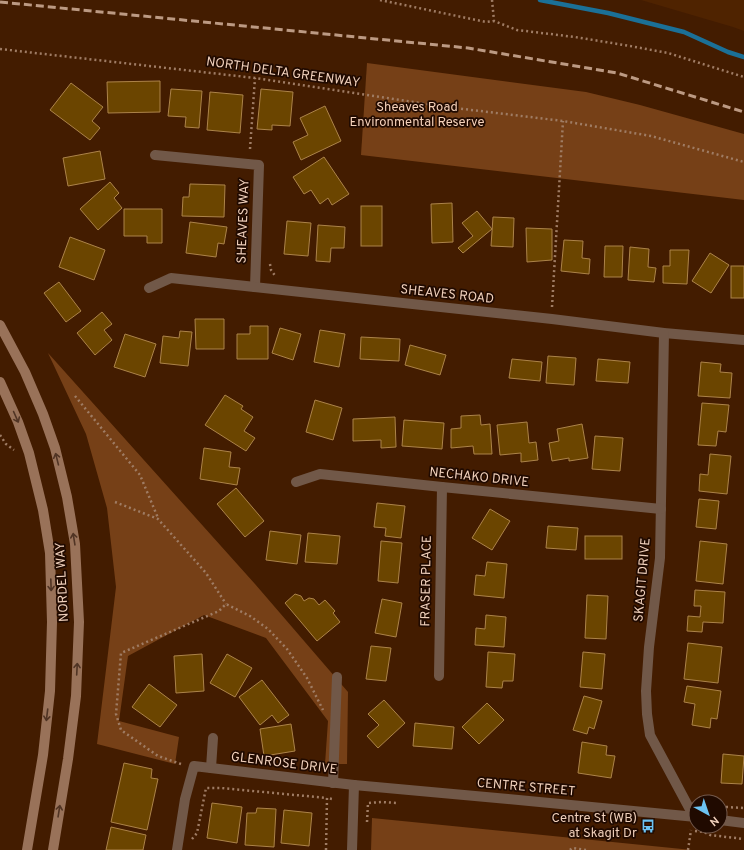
<svg xmlns="http://www.w3.org/2000/svg" width="744" height="850" viewBox="0 0 744 850" font-family="Overpass,sans-serif">
  <style>
    .built { fill: #4f2300 }
    .green { fill: #764017 }
    .lines { fill: none; stroke-linecap: round; stroke-linejoin: round }
    .stream { stroke: #1b7097; stroke-width: 4.5 }
    .building { fill: #6b4500; stroke: #ac8349 }
    .path { stroke: #9f7c64; stroke-width: 2.5; stroke-dasharray: 2 3; stroke-linecap: butt }
    .minor { stroke: #715848; stroke-width: 10 }
    .tertiary { stroke: #715848; stroke-width: 10 }
    .secondary { stroke: #997259; stroke-width: 10 }
    .rail { stroke: #bc9a83; stroke-width: 3; stroke-dasharray: 8 4; stroke-linecap: butt }
    .oneway { stroke: #503424 }
    .labels { text-anchor: middle; dominant-baseline: central; stroke-width: 3.5; stroke-linejoin: round; paint-order: stroke }
    .street-label { font-size: 13px; fill: #f0d0bb; stroke: #200a00 }
    .park-label { font-size: 13px; fill: #f6d2ba; stroke: #200a00 }
    .poi-label { font-size: 13px; fill: #f0d0bb; stroke: #200a00; text-anchor: end }
  </style>
  <rect width="100%" height="100%" fill="#431c00"/>
  <!-- built -->
  <polygon class="built" points="641,0 744,0 744,31 733,27"/>
  <!-- green -->
  <g class="green">
    <polygon points="367,63 586,92 640,105 744,134 744,200 361,155"/>
    <polygon points="48,353 255,584 348,692 347,764 325,764 328,721 266,638 204,615 128,656 119,721 179,737 175,764 97,744 116,587 107,508 86,434"/>
    <polygon points="372,818 692,850 371,850"/>
  </g>
  <g class="lines">
    <!-- stream -->
    <polyline class="stream" points="540,0 608,13 684,32 728,52 744,57"/>
  </g>
  <!-- building -->
  <g class="building">
    <polygon points="160,81 160,112 108,113 107,82"/>
    <polygon points="71,83 103,107 92,121 100,128 90,140 50,110"/>
    <polygon points="171,89 202,91 199,128 185,127 186,117 168,116"/>
    <polygon points="261,89 293,92 290,126 272,125 272,130 257,129"/>
    <polygon points="210,92 243,95 240,133 207,130"/>
    <polygon points="325,106 341,141 301,160 293,142 308,135 300,118"/>
    <polygon points="100,151 105,179 68,186 63,158"/>
    <polygon points="324,157 349,194 332,205 328,198 320,204 311,190 304,194 293,177"/>
    <polygon points="110,182 119,193 114,198 122,208 98,230 80,209"/>
    <polygon points="190,184 225,185 224,217 182,216 183,197 189,197"/>
    <polygon points="452,203 453,242 432,243 431,204"/>
    <rect x="361" y="206" width="21" height="40"/>
    <polygon points="124,209 162,209 162,243 147,243 147,236 124,236"/>
    <polygon points="477,211 492,229 463,253 458,248 473,236 462,223"/>
    <polygon points="493,217 514,218 513,247 491,246"/>
    <polygon points="287,221 311,223 308,256 284,254"/>
    <polygon points="190,222 227,227 224,244 218,243 216,257 186,253"/>
    <polygon points="318,225 345,227 344,248 331,248 330,262 316,261"/>
    <polygon points="526,228 552,229 552,260 527,262"/>
    <polygon points="70,237 105,250 94,280 59,267"/>
    <polygon points="564,240 583,241 582,258 590,259 589,274 561,271"/>
    <polygon points="605,246 623,246 622,277 604,277"/>
    <polygon points="630,247 649,249 648,267 656,268 654,282 628,280"/>
    <polygon points="670,250 689,250 687,284 663,283 663,266 670,266"/>
    <polygon points="710,253 729,265 711,293 692,281"/>
    <rect x="731" y="266" width="13" height="32"/>
    <polygon points="59,282 81,311 66,322 44,293"/>
    <polygon points="102,312 112,324 104,330 112,340 95,355 77,333"/>
    <polygon points="195,319 224,319 224,349 196,349"/>
    <polygon points="250,326 268,326 268,359 237,359 237,334 250,334"/>
    <polygon points="280,328 301,334 293,360 272,353"/>
    <polygon points="320,330 345,334 339,367 314,362"/>
    <polygon points="180,331 192,332 188,366 160,363 163,336 179,338"/>
    <polygon points="125,334 156,344 145,377 114,367"/>
    <polygon points="361,337 400,339 399,361 360,359"/>
    <polygon points="410,345 446,355 440,375 405,365"/>
    <polygon points="548,356 576,358 574,385 546,383"/>
    <polygon points="512,359 542,362 540,381 509,378"/>
    <polygon points="598,359 630,362 628,383 596,381"/>
    <polygon points="701,362 721,364 720,372 732,373 730,398 698,396"/>
    <polygon points="225,395 243,406 241,409 253,417 244,431 255,438 246,451 205,425"/>
    <polygon points="315,400 342,408 333,440 306,432"/>
    <polygon points="702,403 729,405 726,432 718,431 716,446 698,445"/>
    <polygon points="480,415 481,425 490,424 492,454 474,454 473,446 451,448 451,429 461,428 461,416"/>
    <polygon points="395,417 396,447 381,448 381,440 353,441 353,419"/>
    <polygon points="404,420 444,423 442,449 402,446"/>
    <polygon points="527,422 529,443 536,442 538,460 521,462 521,453 500,455 497,425"/>
    <polygon points="582,424 588,458 569,461 569,458 552,461 549,443 559,441 557,429"/>
    <polygon points="595,436 623,438 620,471 592,469"/>
    <polygon points="204,448 231,452 229,467 240,468 237,485 200,479"/>
    <polygon points="710,454 731,456 727,494 699,491 700,474 708,475"/>
    <polygon points="236,488 264,521 245,537 217,504"/>
    <polygon points="699,499 719,501 716,529 696,527"/>
    <polygon points="377,503 405,506 401,538 385,536 386,528 374,527"/>
    <polygon points="490,509 510,521 492,550 472,538"/>
    <polygon points="548,526 578,528 576,550 546,548"/>
    <polygon points="270,531 301,535 297,564 266,560"/>
    <polygon points="308,533 340,536 337,564 305,562"/>
    <rect x="585" y="536" width="37" height="23"/>
    <polygon points="381,541 402,543 398,583 378,581"/>
    <polygon points="700,541 727,544 723,584 696,581"/>
    <polygon points="487,562 507,564 504,598 474,595 476,575 485,576"/>
    <polygon points="695,590 725,592 723,623 703,622 702,632 687,631 688,616 700,617 701,606 694,606"/>
    <polygon points="295,594 301,596 304,601 309,598 314,599 319,605 325,600 335,611 333,613 340,622 317,641 285,603"/>
    <polygon points="587,595 608,596 606,639 585,638"/>
    <polygon points="382,599 402,603 396,637 375,633"/>
    <polygon points="486,615 506,617 504,647 475,645 476,628 485,629"/>
    <polygon points="688,643 722,647 718,683 684,679"/>
    <polygon points="371,646 391,648 386,681 366,679"/>
    <polygon points="488,652 515,654 513,681 503,681 502,688 486,687"/>
    <polygon points="583,652 605,654 602,689 580,687"/>
    <polygon points="202,654 204,691 176,693 174,656"/>
    <polygon points="227,654 252,668 235,697 210,683"/>
    <polygon points="262,680 289,715 278,723 272,715 260,725 239,697"/>
    <polygon points="149,684 177,705 160,727 132,707"/>
    <polygon points="687,686 721,691 717,719 711,718 710,728 692,725 695,704 684,702"/>
    <polygon points="584,696 602,701 594,729 589,727 587,734 573,730"/>
    <polygon points="384,700 405,723 378,748 367,736 379,725 368,714"/>
    <polygon points="487,703 504,720 479,744 462,727"/>
    <polygon points="415,723 454,727 452,749 413,746"/>
    <polygon points="291,724 295,751 264,756 260,729"/>
    <polygon points="582,742 607,746 606,755 615,756 611,778 578,773"/>
    <polygon points="723,754 744,756 742,784 721,783"/>
    <polygon points="124,763 152,769 151,778 158,779 147,830 111,822"/>
    <polygon points="212,803 242,807 237,843 207,838"/>
    <polygon points="257,808 276,809 274,847 245,845 247,813 256,813"/>
    <polygon points="284,810 312,813 309,846 281,843"/>
    <polygon points="111,827 146,835 143,850 106,850"/>
  </g>
  <g class="lines">
    <!-- path -->
    <g class="path">
      <polyline points="380,0 486,22 494,21"/>
      <polyline points="492,0 494,21 517,30 575,37 630,46 668,53 744,77"/>
      <polyline points="0,49 255,78 447,107 563,121 651,136 744,162"/>
      <polyline points="250,149 255,78"/>
      <polyline points="270,264 271,270 276,277"/>
      <polyline points="552,307 563,121"/>
      <polyline points="75,396 140,475 158,518"/>
      <polyline points="0,435 6,444 14,450"/>
      <polyline points="115,502 158,519 206,573 226,604"/>
      <polyline points="181,764 158,756 121,730 116,714 121,653 219,611 226,604 250,616 268,629 287,649 307,678 323,710"/>
      <polyline points="699,797 702,802"/>
      <polyline points="726,807 744,808"/>
      <polyline points="367,822 368,803 381,802 397,803"/>
      <polyline points="695,831 704,832 710,835 744,839"/>
      <polyline points="192,839 197,833 206,788 221,788 327,798"/>
      <polyline points="326,850 327,798 332,799"/>
      <polyline points="570,850 572,848 586,850"/>
      <polyline points="688,850 691,830"/>
    </g>
    <!-- minor -->
    <g class="minor">
      <polyline points="155,155 259,165 255,287"/>
      <polyline points="149,288 171,278 552,319 664,333 744,340"/>
      <polyline points="664,333 660,558 649,647 646,691 647,714 650,735 694,817"/>
      <polyline points="296,482 320,474 442,487 661,509"/>
      <polyline points="439,676 442,487"/>
      <polyline points="211,768 213,738"/>
      <polyline points="333,783 337,677"/>
      <polyline points="177,850 185,799 194,766 354,785"/>
    </g>
    <!-- tertiary -->
    <g class="tertiary">
      <polyline points="720,820 744,823"/>
      <polyline points="352,850 354,785 508,799 696,817"/>
    </g>
    <!-- secondary -->
    <g class="secondary">
      <polyline points="0,325 25,372 43,414 55,448 67,497 75,544 79,622 76,696 68,759 53,850"/>
      <polyline points="0,382 18,422 29,453 43,510 50,553 52,622 50,691 43,755 27,850"/>
    </g>
    <!-- rail -->
    <polyline class="rail" points="0,2 468,48 617,73 744,112"/>
  </g>
  <!-- one-way arrows -->
  <defs><path id="oneway-shaft" d="M-6 0H5M1.5-3L5.5 0L1.5 3" fill="none" stroke-width="1.6" stroke-linecap="round" stroke-linejoin="round"/></defs>
  <g class="oneway">
    <use href="#oneway-shaft" transform="translate(16 417) rotate(66)"/>
    <use href="#oneway-shaft" transform="translate(57 459) rotate(-104)"/>
    <use href="#oneway-shaft" transform="translate(74 539) rotate(-99)"/>
    <use href="#oneway-shaft" transform="translate(51 585) rotate(88)"/>
    <use href="#oneway-shaft" transform="translate(77 669) rotate(-87)"/>
    <use href="#oneway-shaft" transform="translate(47 715) rotate(97)"/>
    <use href="#oneway-shaft" transform="translate(59 811) rotate(-81)"/>
  </g>
  <!-- icons -->
  <defs>
    <g id="bus-bare" transform="scale(1.08)"><path d="M-5-6H5V4H4V6H2V4H-2V6H-4V4H-5ZM-3.5-4V0h7V-4ZM-3.5 1.2v1.5H-2V1.2ZM2 1.2v1.5H3.5V1.2Z" fill="#6cc3f2" stroke="#200a00" stroke-width="2.5" paint-order="stroke"/></g>
  </defs>
  <g fill-rule="evenodd">
    <use href="#bus-bare" x="648" y="826"/>
  </g>
  <g class="labels">
    <!-- street labels -->
    <g class="street-label">
      <text transform="translate(283 73) rotate(8)">NORTH DELTA GREENWAY</text>
      <text transform="translate(244 221) rotate(-88)">SHEAVES WAY</text>
      <text transform="translate(447 295) rotate(6)">SHEAVES ROAD</text>
      <text transform="translate(479 478) rotate(6)">NECHAKO DRIVE</text>
      <text transform="translate(643 580) rotate(-85)">SKAGIT DRIVE</text>
      <text transform="translate(427 581) rotate(-89)">FRASER PLACE</text>
      <text transform="translate(63 582) rotate(-93)">NORDEL WAY</text>
      <text transform="translate(284 764) rotate(7)">GLENROSE DRIVE</text>
      <text transform="translate(526 788) rotate(5)">CENTRE STREET</text>
    </g>
    <!-- park labels -->
    <g class="park-label">
      <text x="417" y="108">Sheaves Road<tspan x="417" dy="15">Environmental Reserve</tspan></text>
    </g>
    <!-- poi labels -->
    <g class="poi-label">
      <text x="637" y="819">Centre St (WB)<tspan x="637" dy="15">at Skagit Dr</tspan></text>
    </g>
  </g>
  <!-- north arrow -->
  <g transform="translate(708 814) rotate(140)"><circle r="19" fill="#200a00" stroke="#73594b"/>
  <path d="M0-3L7 15L0 10L-7 15Z" fill="#6cc3f2"/>
  <text y="-6" font-size="11" font-weight="bold" text-anchor="middle" fill="#f0d0bb">N</text>
  </g>
</svg>
